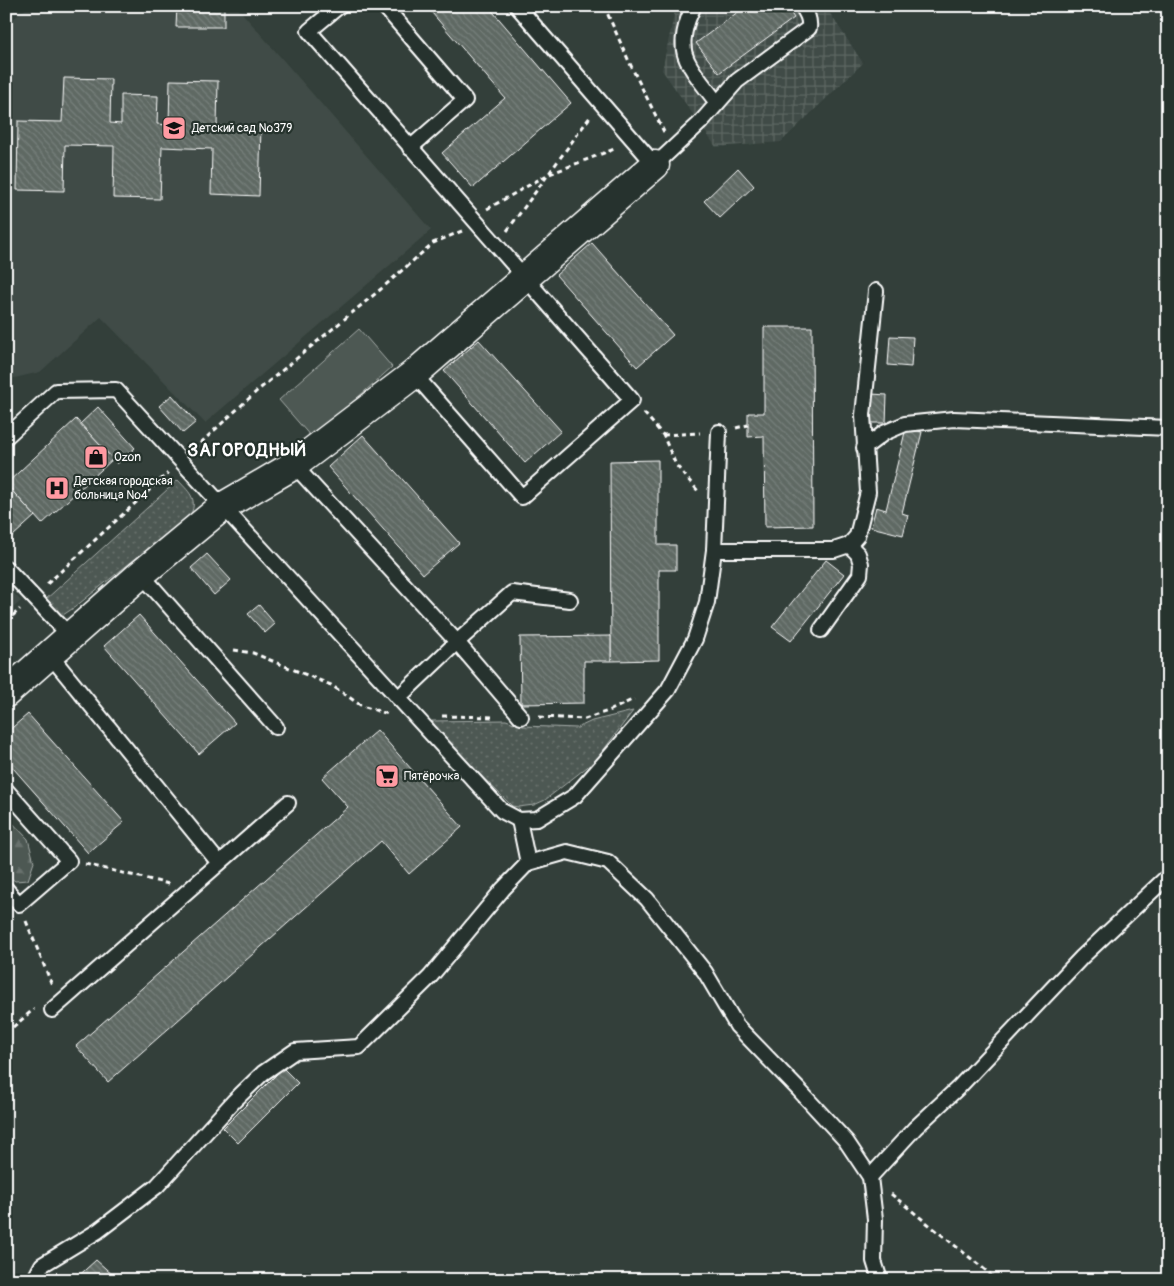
<svg xmlns="http://www.w3.org/2000/svg" width="1174" height="1286" viewBox="0 0 1174 1286" font-family="Pangolin,sans-serif">
  <style>
    .built { fill: #404c47 }
    .industrial { fill: url(#industrial-grid) }
    .grass { fill: url(#grass-dots); stroke: #a6aca9 }
    .forest { fill: url(#forest-firs); stroke: #a6aca9 }
    .pitch { fill: #4d5853; stroke: #a6aca9 }
    .building { fill: url(#building-back-hatch); stroke: #fff }
    .lines { fill: none; stroke-linecap: round; stroke-linejoin: round }
    .lane-casing { stroke: #fff; stroke-width: 18 }
    .street-casing { stroke: #fff; stroke-width: 31 }
    .path { stroke: #fff; stroke-width: 3; stroke-dasharray: 5 4; stroke-linecap: butt }
    .lane { stroke: #26332d; stroke-width: 14 }
    .street { stroke: #26332d; stroke-width: 28 }
    .labels { text-anchor: middle; dominant-baseline: central; stroke-width: 4.5; stroke-linejoin: round; paint-order: stroke }
    .poi-label { font-size: 12px; fill: #fff; stroke: #26332d; text-anchor: start }
    .district-label { font-size: 18px; font-weight: bold; letter-spacing: 1px; fill: #fff; stroke: #26332d }
  </style>
  <defs>
    <pattern id="industrial-grid" width="8" height="8" patternUnits="userSpaceOnUse" patternTransform="scale(1.25)"><rect width="8" height="8" fill="#404c47"/><path d="M0 4h8M4 0v8" fill="none" stroke="#5d6763"/></pattern>
    <pattern id="grass-dots" width="8" height="8" patternUnits="userSpaceOnUse" patternTransform="scale(1.25)"><rect width="8" height="8" fill="#4d5853"/><path d="M2 2h.1M6 6h.1" fill="none" stroke="#68716d" stroke-width="1.8" stroke-linecap="round"/></pattern>
    <pattern id="forest-firs" width="22" height="20" patternUnits="userSpaceOnUse" patternTransform="scale(1.25)"><rect width="22" height="20" fill="#4d5853"/><path d="M5 1l3.5 6h-7zM16 11l3.5 6h-7z" fill="#68716d"/></pattern>
    <pattern id="building-back-hatch" width="6" height="6" patternUnits="userSpaceOnUse" patternTransform="scale(1.25)"><rect width="6" height="6" fill="#5f6964"/><path d="M-1 5l2 2M0 0l6 6M5-1l2 2" fill="none" stroke="#77807b"/></pattern>
  </defs>
  <rect width="100%" height="100%" fill="#333f3a"/>
  <filter id="ink" filterUnits="userSpaceOnUse"><feTurbulence type="fractalNoise" baseFrequency=".02" numOctaves="2"/><feDisplacementMap in="SourceGraphic" scale="10" xChannelSelector="R" yChannelSelector="G"/><feConvolveMatrix kernelMatrix="1 2 1 2 8 2 1 2 1" color-interpolation-filters="sRGB"/></filter>
  <g filter="url(#ink)">
    <!-- built -->
    <g class="built">
      <polygon points="29,6 236,6 431,230 205,423 101,317 40,372 6,380 6,25"/>
      <polygon points="6,585 21,601 6,614"/>
    </g>
    <!-- industrial -->
    <polygon class="industrial" points="676,6 825,6 863,63 781,142 716,147 662,70"/>
    <!-- grass -->
    <g class="grass">
      <path d="M178,480c10,11 20,18 13,34l-116,93 -12,8 -6,-1 -12,-14z"/>
      <polygon points="633,711 596,760 545,800 534,805 518,807 512,806 446,741 432,721 506,720 523,726 577,728 592,721"/>
    </g>
    <!-- forest -->
    <polygon class="forest" points="6,816 28,839 34,862 28,880 15,881 6,874"/>
    <!-- pitch -->
    <polygon class="pitch" points="359,329 392,367 312,438 279,400"/>
    <!-- building -->
    <g class="building">
      <polygon points="177,6 224,6 224,27 176,27"/>
      <polygon points="426,6 488,6 571,103 473,188 442,153 505,98"/>
      <polygon points="746,6 786,6 794,18 719,73 696,43"/>
      <polygon points="64,78 111,79 110,123 121,124 121,95 158,96 157,124 169,125 170,80 218,81 217,126 261,127 259,196 211,194 212,149 162,147 160,199 113,198 114,146 65,145 64,191 17,190 18,121 62,122"/>
      <polygon points="738,168 754,186 720,218 704,201"/>
      <polygon points="592,243 673,335 637,367 556,275"/>
      <polygon points="764,327 812,327 813,526 765,527 764,436 748,437 748,413 764,413"/>
      <polygon points="890,336 913,337 911,367 888,365"/>
      <polygon points="479,340 561,431 525,463 444,371"/>
      <polygon points="872,394 887,395 886,423 871,423"/>
      <polygon points="172,395 196,422 183,433 159,406"/>
      <polygon points="98,407 135,448 117,464 80,424"/>
      <polygon points="76,419 113,459 42,524 6,484"/>
      <polygon points="906,428 922,432 902,513 908,515 903,535 871,527 876,507 886,510"/>
      <polygon points="363,435 459,543 423,574 328,467"/>
      <polygon points="658,460 658,545 676,545 676,570 659,570 659,660 611,661 610,461"/>
      <polygon points="6,484 35,516 13,536 6,529"/>
      <polygon points="207,554 231,580 214,595 191,568"/>
      <polygon points="826,560 844,574 791,641 772,627"/>
      <polygon points="259,605 275,624 265,633 248,614"/>
      <polygon points="139,615 235,723 199,754 104,646"/>
      <polygon points="611,636 611,661 584,661 584,703 521,704 520,637"/>
      <polygon points="28,714 124,822 88,853 6,760 6,733"/>
      <polygon points="377,730 462,827 409,874 381,841 108,1082 76,1046 348,807 322,778"/>
      <polygon points="283,1068 298,1083 238,1143 223,1128"/>
      <polygon points="96,1260 115,1277 112,1280 74,1280"/>
      <polygon points="49,1273 60,1280 46,1280"/>
    </g>
    <g class="lines">
      <!-- lane casing -->
      <g class="lane-casing">
        <g id="lane">
          <polyline points="339,6 309,31 632,400 522,497 414,374"/>
          <polyline points="384,6 465,100 410,148"/>
          <path d="M517,6l138,159 45,-42 37,-42 72,-53c1,-9 -2,-14 -7,-22"/>
          <path d="M694,6c-8,15 -15,38 -7,54 7,15 20,29 30,43"/>
          <polyline points="6,437 56,391 116,390 502,811 519,820 537,819 575,796 668,690 695,639 707,602 714,550 719,432"/>
          <polyline points="864,448 884,433 905,424 954,419 1168,428"/>
          <polyline points="294,465 457,642 521,717"/>
          <polyline points="714,550 834,550 849,545 857,536 868,492 863,415 876,291"/>
          <polyline points="6,568 71,637"/>
          <polyline points="141,574 276,727"/>
          <polyline points="821,630 860,575 861,564 858,554 849,545"/>
          <polyline points="50,655 219,863"/>
          <polyline points="398,698 457,642 512,593 570,600"/>
          <polyline points="6,790 69,861 19,904 6,889"/>
          <polyline points="519,820 528,863"/>
          <polyline points="52,1010 288,803"/>
          <polyline points="870,1177 915,1128 959,1087 1082,957 1168,876"/>
          <polyline points="34,1280 42,1265 98,1231 157,1186 234,1101 263,1073 295,1051 359,1047 430,977 503,889 528,863 567,852 608,862 647,899 705,972 737,1026 799,1090 846,1141 870,1177 875,1219 874,1261 880,1280"/>
        </g>
      </g>
      <!-- street casing -->
      <g class="street-casing">
        <polyline id="street" points="6,693 141,574 222,507 294,465 414,374 655,165"/>
      </g>
      <!-- path -->
      <g class="path">
        <polyline points="604,6 632,68 664,132"/>
        <polyline points="487,209 547,175 617,148"/>
        <polyline points="507,231 590,117"/>
        <polyline points="644,413 663,435 676,465 698,491"/>
        <polyline points="736,428 748,425"/>
        <polyline points="663,435 700,433"/>
        <polyline points="194,449 257,391 381,289 433,243 462,231"/>
        <polyline points="47,584 168,473"/>
        <polyline points="6,622 20,609"/>
        <polyline points="234,650 253,653 331,685 362,706 388,714"/>
        <polyline points="442,716 496,717"/>
        <polyline points="539,717 585,719 611,710 634,699"/>
        <polyline points="85,864 169,884"/>
        <polyline points="26,921 52,985"/>
        <polyline points="6,1033 34,1009"/>
        <polyline points="891,1194 989,1273 995,1280"/>
      </g>
      <!-- lane -->
      <use href="#lane" class="lane"/>
      <!-- street -->
      <use href="#street" class="street"/>
    </g>
  </g>
  <!-- icons -->
  <defs>
    <g id="school-square" transform="scale(1.25)"><rect x="-9" y="-9" width="18" height="18" rx="4" fill="#ff9aa2" stroke="#26332d"/><path d="M0-5L7-2L0 1L-7-2ZM-4 1L0 2.5L4 1V4Q0 6-4 4Z" fill="#111"/></g>
    <g id="shop-square" transform="scale(1.25)"><rect x="-9" y="-9" width="18" height="18" rx="4" fill="#ff9aa2" stroke="#26332d"/><path d="M-5-2.5h2.3a2.7 3.5 0 0 1 5.4 0H5L5.5 6h-11ZM-1.5-2.5h3a1.5 2.3 0 0 0-3 0Z" fill="#111"/></g>
    <g id="hospital-square" transform="scale(1.25)"><rect x="-9" y="-9" width="18" height="18" rx="4" fill="#ff9aa2" stroke="#26332d"/><path d="M-5-5h3v3.5h4V-5h3V5h-3V1.5h-4V5h-3Z" fill="#111"/></g>
    <g id="supermarket-square" transform="scale(1.25)"><rect x="-9" y="-9" width="18" height="18" rx="4" fill="#ff9aa2" stroke="#26332d"/><path d="M-6-5.5h2.5l.6 2H6L4.5 2H-2.5L-4.4-4H-6ZM-1.5 3.2a1.3 1.3 0 1 0 .1 0ZM3 3.2a1.3 1.3 0 1 0 .1 0Z" fill="#111"/></g>
  </defs>
  <g fill-rule="evenodd">
    <use href="#school-square" x="174" y="128"/>
    <use href="#shop-square" x="96" y="457"/>
    <use href="#hospital-square" x="57" y="488"/>
    <use href="#supermarket-square" x="387" y="776"/>
  </g>
  <g class="labels">
    <!-- poi labels -->
    <g class="poi-label">
      <text x="192" y="128">Детский сад №379</text>
      <text x="114" y="457">Ozon</text>
      <text x="74" y="481">Детская городская<tspan x="74" dy="14">больница №4</tspan></text>
      <text x="404" y="776">Пятёрочка</text>
    </g>
    <!-- district labels -->
    <g class="district-label">
      <text x="247" y="450">ЗАГОРОДНЫЙ</text>
    </g>
  </g>
  <!-- margin -->
  <rect width="1174" height="1286" fill="none" stroke="#26332d" stroke-width="25"/>
  <rect x="12" y="12" width="1149" height="1261" fill="none" stroke="#fff" stroke-width="2" filter="url(#ink)"/>
</svg>
